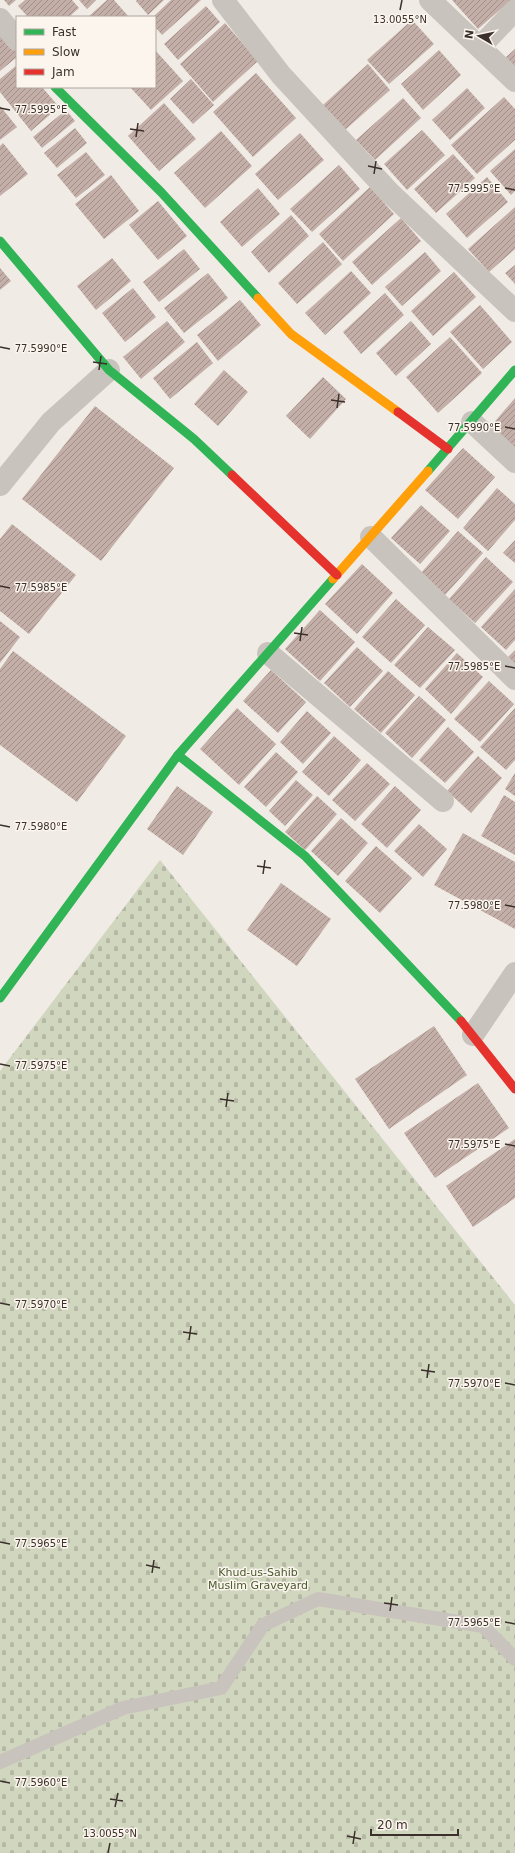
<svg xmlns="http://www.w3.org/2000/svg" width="515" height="1853" viewBox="0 0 515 1853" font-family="'DejaVu Sans',sans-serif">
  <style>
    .cemetery { fill: url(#cemetery-stones) }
    .building { fill: url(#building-hatch) }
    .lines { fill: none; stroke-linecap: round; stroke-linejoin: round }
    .lane { stroke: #c9c3be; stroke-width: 14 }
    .street { stroke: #c9c3be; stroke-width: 22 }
    .fast { stroke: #30b455; stroke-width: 9 }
    .slow { stroke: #ff9f0a; stroke-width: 9 }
    .jam { stroke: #e5322d; stroke-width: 9 }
    .ticks { fill: none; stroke: #3b302b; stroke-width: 1.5 }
    .labels { text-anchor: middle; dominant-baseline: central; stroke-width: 3; stroke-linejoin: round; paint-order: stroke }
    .park-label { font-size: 11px; fill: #4a5a2e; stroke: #fbf5ee }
    .ticks-label { font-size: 10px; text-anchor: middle; fill: #3b302b; stroke: #fbf5ee; stroke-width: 3; stroke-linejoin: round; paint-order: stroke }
  </style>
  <defs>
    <pattern id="cemetery-stones" width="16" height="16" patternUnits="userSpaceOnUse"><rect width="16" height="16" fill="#d1d6bf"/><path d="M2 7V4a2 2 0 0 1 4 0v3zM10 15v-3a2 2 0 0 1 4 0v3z" fill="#b4b8a4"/></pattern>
    <pattern id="building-hatch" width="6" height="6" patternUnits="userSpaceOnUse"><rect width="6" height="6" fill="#c3afa7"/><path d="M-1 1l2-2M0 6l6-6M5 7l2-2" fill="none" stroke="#a08f88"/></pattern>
  </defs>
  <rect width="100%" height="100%" fill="#f0ebe5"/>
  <!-- cemetery -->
  <polygon class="cemetery" points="160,860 515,1305 515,1853 0,1853 0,1071"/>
  <!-- building -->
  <g class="building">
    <polygon points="4,0 16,0 9,6"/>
    <polygon points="25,0 72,0 79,8 69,17 28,17 18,6"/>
    <polygon points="79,0 96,0 87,9"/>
    <polygon points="107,0 114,0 129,17 88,17"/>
    <polygon points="137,0 164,0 148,15 136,1"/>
    <polygon points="171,0 201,0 162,35 155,27 155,17 153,17"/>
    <polygon points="452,0 511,0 478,29"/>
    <polygon points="206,6 220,22 178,60 164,44"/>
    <polygon points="412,20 434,44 389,84 367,60"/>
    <polygon points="225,23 258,61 213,102 180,64"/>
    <polygon points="0,31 17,47 17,57 0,71"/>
    <polygon points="515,49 515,67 506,57"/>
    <polygon points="155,50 183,81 151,110 130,87 155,87"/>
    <polygon points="439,50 461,75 423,110 401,84"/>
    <polygon points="368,64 390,90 345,130 323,105"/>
    <polygon points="17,65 17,87 42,87 59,107 31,131 0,92 0,79"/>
    <polygon points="256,73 296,118 253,157 213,112"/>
    <polygon points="191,79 214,105 193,124 170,99"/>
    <polygon points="467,88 485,108 450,140 432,120"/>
    <polygon points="504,97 515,109 515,140 477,174 451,145"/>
    <polygon points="403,98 421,118 375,160 356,140"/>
    <polygon points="164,103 196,139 159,171 128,136"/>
    <polygon points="0,106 17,127 0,140"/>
    <polygon points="66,110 75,121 42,148 33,137"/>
    <polygon points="75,128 87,143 57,168 44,153"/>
    <polygon points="422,130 445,155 407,190 384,164"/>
    <polygon points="221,131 252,166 205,208 174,173"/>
    <polygon points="300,133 324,160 278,200 255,174"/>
    <polygon points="3,143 28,174 0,196 0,146"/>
    <polygon points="515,149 515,191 511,195 490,171"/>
    <polygon points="86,152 105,175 76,198 57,175"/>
    <polygon points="453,154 475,178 436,213 414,189"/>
    <polygon points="339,165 360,189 312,232 290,209"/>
    <polygon points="111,175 139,211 104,239 75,204"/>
    <polygon points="487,177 508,202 467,238 446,214"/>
    <polygon points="370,187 394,214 343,261 319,234"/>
    <polygon points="258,188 280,214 242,247 220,222"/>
    <polygon points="158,201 187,236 158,260 129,225"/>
    <polygon points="515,207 515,249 489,272 468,249"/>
    <polygon points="291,215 309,236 269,273 251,252"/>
    <polygon points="401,218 421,241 372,285 352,262"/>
    <polygon points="323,242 342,264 297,304 278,283"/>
    <polygon points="184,249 200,269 159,302 143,282"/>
    <polygon points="425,252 441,271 402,306 385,287"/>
    <polygon points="112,258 131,281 96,310 77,286"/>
    <polygon points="515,265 515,284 505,273"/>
    <polygon points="0,268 11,281 0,290"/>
    <polygon points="351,271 371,293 325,335 305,313"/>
    <polygon points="454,272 476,297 433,336 411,311"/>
    <polygon points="208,273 228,298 184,333 164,308"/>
    <polygon points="133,288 156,317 125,342 102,313"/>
    <polygon points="385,293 404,315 361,354 343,332"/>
    <polygon points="240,300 261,325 218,361 197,335"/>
    <polygon points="480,305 512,342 483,369 450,332"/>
    <polygon points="167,321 185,342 141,379 123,357"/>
    <polygon points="411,321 431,344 396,376 376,353"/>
    <polygon points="450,337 482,373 438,413 406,377"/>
    <polygon points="197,342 213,363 170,399 153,378"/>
    <polygon points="224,370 248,392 218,426 194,404"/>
    <polygon points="323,377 346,399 310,439 286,416"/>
    <polygon points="515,398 515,448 491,426"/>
    <polygon points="95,406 174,468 101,561 22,499"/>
    <polygon points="463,448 495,477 458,519 425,490"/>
    <polygon points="497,488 515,504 515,520 488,551 463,528"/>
    <polygon points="421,505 450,531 420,564 391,538"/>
    <polygon points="12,524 76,575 29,634 0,611 0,539"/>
    <polygon points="458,531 483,553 445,595 421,573"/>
    <polygon points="515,540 515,563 503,553"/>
    <polygon points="486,557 513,582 475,623 449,599"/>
    <polygon points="362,564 393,593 357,634 325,604"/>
    <polygon points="515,589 515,640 506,650 481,627"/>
    <polygon points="396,599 425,625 391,663 362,637"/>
    <polygon points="320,610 355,642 320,681 285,649"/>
    <polygon points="0,621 20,637 0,663"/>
    <polygon points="428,627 455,650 420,688 394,665"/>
    <polygon points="357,647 383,671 350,707 324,683"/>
    <polygon points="515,650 515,664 508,657"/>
    <polygon points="13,651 126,736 77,802 0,745 0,669"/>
    <polygon points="457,653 483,677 451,714 425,689"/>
    <polygon points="271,670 306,702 278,733 243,701"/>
    <polygon points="388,671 415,695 381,733 354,709"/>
    <polygon points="489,681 514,704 480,742 454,719"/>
    <polygon points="419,696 446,720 412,758 385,733"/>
    <polygon points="237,708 276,744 239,785 200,749"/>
    <polygon points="515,708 515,760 506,770 480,747"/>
    <polygon points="307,711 331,733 303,764 280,742"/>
    <polygon points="448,727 474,752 445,783 419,760"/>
    <polygon points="334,736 361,760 329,796 302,772"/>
    <polygon points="276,752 298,772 266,807 244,787"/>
    <polygon points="478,756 502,778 471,813 447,791"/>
    <polygon points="367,763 390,784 355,821 332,800"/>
    <polygon points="515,773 515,796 505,789"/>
    <polygon points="296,780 313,795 285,826 269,811"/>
    <polygon points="177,786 213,812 183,855 147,829"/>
    <polygon points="395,786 421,810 387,848 361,824"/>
    <polygon points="504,795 515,802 515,855 481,836"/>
    <polygon points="317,796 337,814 305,850 285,832"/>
    <polygon points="341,818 368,843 338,876 311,851"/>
    <polygon points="419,824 447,849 423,877 394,851"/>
    <polygon points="463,833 515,862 515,929 434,885"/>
    <polygon points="376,846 412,878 380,913 345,881"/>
    <polygon points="281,883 331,919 297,966 247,930"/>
    <polygon points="434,1026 467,1075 389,1129 355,1079"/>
    <polygon points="478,1083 509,1128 435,1178 404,1133"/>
    <polygon points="515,1139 515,1198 473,1227 446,1186"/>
  </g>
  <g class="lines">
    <!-- lane -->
    <polyline class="lane" points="0,1762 123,1708 221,1688 263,1625 318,1599 483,1626 515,1659"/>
    <!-- street -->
    <g class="street">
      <polyline points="223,0 281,75 389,192 515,311"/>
      <polyline points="430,0 515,81"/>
      <polyline points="0,19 17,40"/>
      <polyline points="480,47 515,10"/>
      <polyline points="472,422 515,462"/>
      <polyline points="0,485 51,422 109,370"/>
      <polyline points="371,537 515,679"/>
      <polyline points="268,653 443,801"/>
      <polyline points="473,1035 515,973"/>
    </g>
    <!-- fast -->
    <g class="fast">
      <polyline points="55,87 161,192 258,298"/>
      <polyline points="0,241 109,370 194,439 232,475"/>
      <polyline points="428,471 515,370"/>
      <polyline points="178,755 305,856 461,1021"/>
      <polyline points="0,998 178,755 333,579"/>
    </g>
    <!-- slow -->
    <g class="slow">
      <polyline points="258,298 291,334 398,412"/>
      <polyline points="333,579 428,471"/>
    </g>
    <!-- jam -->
    <g class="jam">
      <polyline points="398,412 448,449"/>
      <polyline points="232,475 337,575"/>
      <polyline points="461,1021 515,1089"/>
    </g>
  </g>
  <!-- ticks -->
  <path class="ticks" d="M400,10l2,-10M0,108l10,2M130,129l14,2M136,137l2,-14M368,166l14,3M374,174l2,-13M505,188l10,2M0,347l10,2M93,362l14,2M99,370l2,-14M331,400l14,2M337,408l2,-14M505,427l10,2M0,586l10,2M294,633l14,2M300,641l2,-14M505,666l10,2M0,825l10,2M257,866l14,2M263,874l2,-14M505,905l10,2M0,1064l10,2M220,1099l14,2M226,1107l2,-14M505,1144l10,2M0,1303l10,2M183,1332l14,2M189,1340l2,-14M421,1370l14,2M427,1378l2,-14M505,1383l10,2M0,1542l10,2M146,1565l14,3M152,1573l2,-13M384,1603l14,2M390,1611l2,-14M505,1622l10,2M0,1781l10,2M110,1799l13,2M115,1807l3,-14M347,1836l14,3M353,1844l2,-13M108,1853l2,-10"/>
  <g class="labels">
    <!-- park labels -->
    <g class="park-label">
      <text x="258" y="1572">Khud-us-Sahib<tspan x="258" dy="13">Muslim Graveyard</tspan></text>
    </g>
  </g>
  <g class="ticks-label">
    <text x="400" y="23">13.0055°N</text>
    <text x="41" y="113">77.5995°E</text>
    <text x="474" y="192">77.5995°E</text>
    <text x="41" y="352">77.5990°E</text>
    <text x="474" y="431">77.5990°E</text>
    <text x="41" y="591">77.5985°E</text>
    <text x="474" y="670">77.5985°E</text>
    <text x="41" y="830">77.5980°E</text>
    <text x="474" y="909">77.5980°E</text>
    <text x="41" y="1069">77.5975°E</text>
    <text x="474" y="1148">77.5975°E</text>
    <text x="41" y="1308">77.5970°E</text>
    <text x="474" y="1387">77.5970°E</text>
    <text x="41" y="1547">77.5965°E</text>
    <text x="474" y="1626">77.5965°E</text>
    <text x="41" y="1786">77.5960°E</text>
    <text x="110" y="1837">13.0055°N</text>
  </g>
  <!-- legend -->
  <rect x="16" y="16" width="140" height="72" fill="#fbf5ee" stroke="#aea6a0"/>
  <rect x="24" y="29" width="20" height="6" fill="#30b455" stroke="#aea6a0"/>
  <text x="52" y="36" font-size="12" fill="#3b302b">Fast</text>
  <rect x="24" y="49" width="20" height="6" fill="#ff9f0a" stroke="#aea6a0"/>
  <text x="52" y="56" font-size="12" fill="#3b302b">Slow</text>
  <rect x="24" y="69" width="20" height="6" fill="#e5322d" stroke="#aea6a0"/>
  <text x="52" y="76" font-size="12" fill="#3b302b">Jam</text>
  <!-- north arrow -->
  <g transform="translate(479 36) rotate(279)" stroke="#fbf5ee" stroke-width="3" paint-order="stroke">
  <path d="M0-3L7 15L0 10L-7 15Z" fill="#3b302b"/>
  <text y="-6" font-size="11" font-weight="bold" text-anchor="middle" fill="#3b302b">N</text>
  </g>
  <!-- scale -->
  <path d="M371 1829v6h87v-6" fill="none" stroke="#3b302b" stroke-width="2"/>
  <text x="377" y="1829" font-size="12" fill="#3b302b" stroke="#fbf5ee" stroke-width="3" paint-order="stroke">20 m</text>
</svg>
